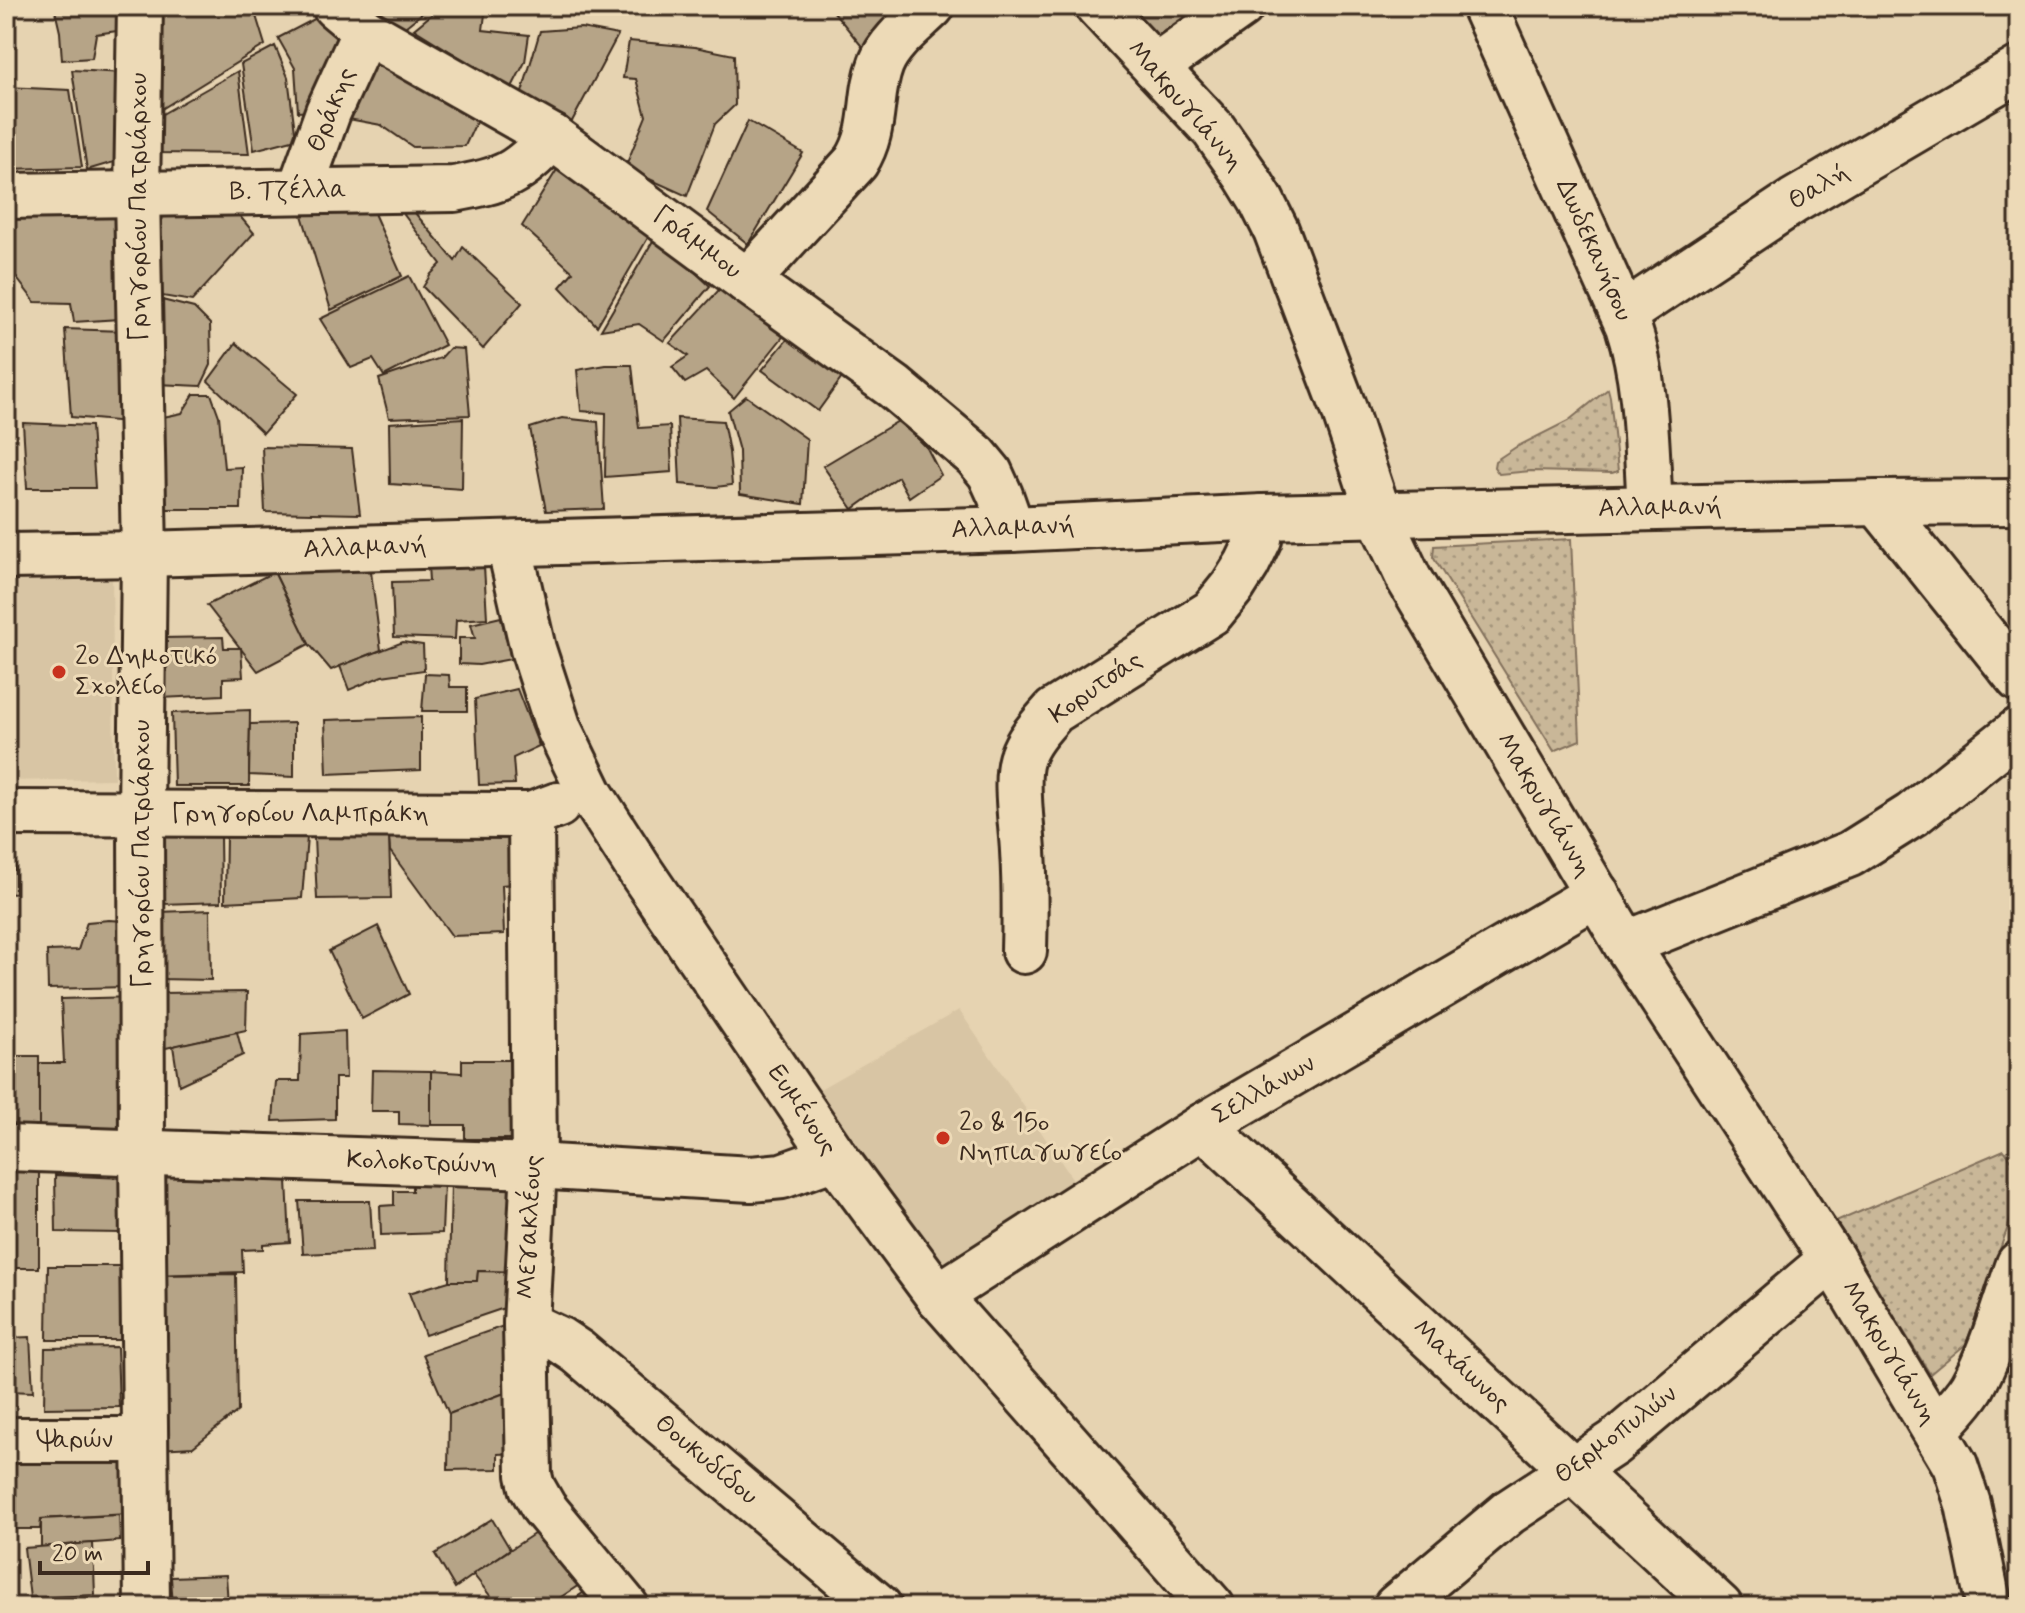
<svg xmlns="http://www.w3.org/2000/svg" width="2025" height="1613" viewBox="0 0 2025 1613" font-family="Mynerve,sans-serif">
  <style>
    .built { fill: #d8c5a4 }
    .park { fill: url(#park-dots); stroke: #82705b; stroke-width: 2 }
    .building { fill: #b6a487; stroke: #3b2a1e; stroke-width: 2 }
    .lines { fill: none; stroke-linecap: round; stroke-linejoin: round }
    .minor-casing { stroke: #3b2a1e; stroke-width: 50 }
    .minor { stroke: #eddab7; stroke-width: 44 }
    .poi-dot { fill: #c8321e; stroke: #eddab7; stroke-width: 3 }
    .labels { text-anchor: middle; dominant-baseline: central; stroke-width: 6; stroke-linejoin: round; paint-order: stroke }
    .street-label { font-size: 26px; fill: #3b2a1e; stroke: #eddab7 }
    .poi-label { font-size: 26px; fill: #3b2a1e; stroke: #eddab7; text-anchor: start }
  </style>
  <defs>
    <pattern id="park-dots" width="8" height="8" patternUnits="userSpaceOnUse" patternTransform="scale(2)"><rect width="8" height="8" fill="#c9b798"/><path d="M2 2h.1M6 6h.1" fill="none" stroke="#a4957b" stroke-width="1.8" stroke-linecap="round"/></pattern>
  </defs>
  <rect width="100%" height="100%" fill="#e6d3b1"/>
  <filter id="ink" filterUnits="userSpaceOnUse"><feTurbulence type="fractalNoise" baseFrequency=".0125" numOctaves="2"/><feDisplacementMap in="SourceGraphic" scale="16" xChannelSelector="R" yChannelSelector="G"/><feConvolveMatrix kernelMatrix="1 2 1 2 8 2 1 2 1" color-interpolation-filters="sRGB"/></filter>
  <g filter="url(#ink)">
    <!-- built -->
    <g class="built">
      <polygon points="112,563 114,779 6,781 6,565"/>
      <polygon points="959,1010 1074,1181 938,1271 811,1094"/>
    </g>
    <!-- park -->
    <g class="park">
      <polygon points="1608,389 1610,397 1618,471 1612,473 1531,471 1499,474 1494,467 1495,461 1516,447 1568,421"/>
      <polygon points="1571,539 1580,740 1554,751 1433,557 1434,546"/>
      <polygon points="2004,1150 2019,1170 2019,1196 1966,1344 1930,1374 1836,1222"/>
    </g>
    <!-- building -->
    <g class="building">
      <polygon points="54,6 132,6 132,29 96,34 92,58 62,60 60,32"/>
      <polygon points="159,6 253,6 265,45 160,110"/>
      <polygon points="366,6 431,6 395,35"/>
      <polygon points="442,6 486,6 483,30 529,35 525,62 511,89 414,29"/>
      <polygon points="829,6 907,6 864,49"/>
      <polygon points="1121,6 1183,6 1193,22 1157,51"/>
      <polygon points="324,14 353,42 324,110 298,112 295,68 278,38"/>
      <polygon points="581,28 618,35 570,125 521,96 540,31"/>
      <polygon points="629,41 695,47 734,55 735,105 715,124 687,196 625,168 646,116 636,79 623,78"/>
      <polygon points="275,46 288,77 296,139 254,150 241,64"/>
      <polygon points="364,46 485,103 465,146 413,147 381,125 332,116"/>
      <polygon points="72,70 124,73 124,159 87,170"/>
      <polygon points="238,71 249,154 154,153 157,117"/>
      <polygon points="6,87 70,90 82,167 6,169"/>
      <polygon points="748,121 803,153 748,244 707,211"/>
      <polygon points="558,168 649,236 597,326 560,287 573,272 522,226"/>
      <polygon points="364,191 402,276 331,310 298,202"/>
      <polygon points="405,201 455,261 463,247 522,303 483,349 423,287 431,274 441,264 395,203"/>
      <polygon points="115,209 119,319 74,322 71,303 35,302 6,264 6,214"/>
      <polygon points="238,214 254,233 192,301 156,295 154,216"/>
      <polygon points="654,239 683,261 710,286 664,341 639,324 601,330"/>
      <polygon points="409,276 445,345 384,376 373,359 351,368 320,319"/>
      <polygon points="729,279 790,328 734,398 706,371 685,383 672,367 688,356 670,343"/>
      <polygon points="154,298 194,308 210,324 211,365 201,386 157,384"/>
      <polygon points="65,329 124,331 127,422 71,417"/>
      <polygon points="795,330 849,368 818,411 762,370"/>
      <polygon points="236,343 297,394 263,433 208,381"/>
      <polygon points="450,348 464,349 470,415 389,418 379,379 441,358"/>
      <polygon points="606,365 632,365 639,428 670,426 672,472 605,477 606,413 581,411 577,370"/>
      <polygon points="194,394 211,394 219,416 224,468 242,467 241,509 156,509 149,420 182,413"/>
      <polygon points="746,396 807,439 803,504 740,494 739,451 728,411"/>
      <polygon points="463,418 462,489 390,484 389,423"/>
      <polygon points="562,418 598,422 604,509 546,511 530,428"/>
      <polygon points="677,418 723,421 729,452 732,485 716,487 680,484"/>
      <polygon points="900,420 927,448 941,475 909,497 898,477 853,509 823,466"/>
      <polygon points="23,423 91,426 95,488 27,488"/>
      <polygon points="262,447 352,449 360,514 265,512"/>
      <polygon points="370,564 381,650 331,670 309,644 274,572"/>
      <polygon points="428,565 484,566 487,618 456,620 455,639 394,637 392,582 429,581"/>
      <polygon points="274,572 309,644 258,671 207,605"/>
      <polygon points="501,617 511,659 479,665 459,664 459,638 475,638 471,624"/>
      <polygon points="223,637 224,648 241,648 243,677 223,678 223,695 161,698 160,638"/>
      <polygon points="403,642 423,645 424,670 382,676 349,690 340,666"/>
      <polygon points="425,674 449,675 450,687 467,687 467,711 422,711"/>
      <polygon points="517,689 539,746 513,758 515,784 479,785 475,699"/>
      <polygon points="250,710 249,786 174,786 172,713"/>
      <polygon points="421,717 421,770 327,774 325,720"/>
      <polygon points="294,723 294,777 249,775 250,724"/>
      <polygon points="506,831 512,837 512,884 502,885 504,934 452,936 390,851 389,838"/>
      <polygon points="6,833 15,833 15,894 6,893"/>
      <polygon points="226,834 307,837 302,898 225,902"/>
      <polygon points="351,835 389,838 391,898 317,899 314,838"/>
      <polygon points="220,836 221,902 162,904 164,837"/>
      <polygon points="210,910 211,980 158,979 159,912"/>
      <polygon points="109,920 125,921 126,987 48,989 47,951 78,950 87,922"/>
      <polygon points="378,926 409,994 362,1019 329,951"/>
      <polygon points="247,992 246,1030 157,1050 157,993"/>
      <polygon points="134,997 134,1134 39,1133 39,1063 64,1063 61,999"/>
      <polygon points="345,1031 346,1078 335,1078 335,1119 273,1121 276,1081 300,1081 301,1034"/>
      <polygon points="237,1032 243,1055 179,1085 173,1046"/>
      <rect x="6" y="1056" width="33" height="71"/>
      <polygon points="462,1060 509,1060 511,1139 465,1139 465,1125 431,1125 431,1071 462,1073"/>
      <polygon points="372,1070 431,1071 431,1125 399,1124 399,1111 371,1111"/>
      <rect x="6" y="1167" width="33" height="101"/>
      <polygon points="156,1174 287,1180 290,1242 263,1244 263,1249 242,1250 243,1272 156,1275"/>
      <polygon points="55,1175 123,1178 122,1233 56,1232"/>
      <polygon points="451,1181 516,1186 516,1272 478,1271 477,1281 449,1281"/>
      <polygon points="412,1183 444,1184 442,1233 381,1235 380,1206 394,1205 394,1191 412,1191"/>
      <polygon points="299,1201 370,1201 373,1251 303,1254"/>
      <polygon points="48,1266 124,1266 125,1340 47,1340"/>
      <polygon points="478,1271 516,1272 516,1304 425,1335 409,1293 449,1281 477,1281"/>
      <polygon points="236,1274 238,1411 193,1447 159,1449 156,1275"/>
      <polygon points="512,1323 518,1388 449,1414 423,1354"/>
      <polygon points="30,1337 33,1392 6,1391 6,1338"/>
      <polygon points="117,1347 119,1407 44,1408 45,1348"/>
      <polygon points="518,1388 520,1453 498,1454 498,1469 448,1470 449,1414"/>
      <polygon points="127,1444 128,1514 41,1519 40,1529 6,1529 6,1447"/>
      <polygon points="119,1515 120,1541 41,1547 41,1519"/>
      <polygon points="492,1519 510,1549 455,1588 435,1554"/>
      <polygon points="543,1528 582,1583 546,1607 499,1607 473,1574"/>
      <polygon points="93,1543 95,1595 30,1598 24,1548"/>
      <polygon points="226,1575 228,1604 253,1604 253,1607 173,1607 171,1577"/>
      <polygon points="587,1590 602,1607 563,1607"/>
    </g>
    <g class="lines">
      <!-- minor casing -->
      <g class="minor-casing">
        <g id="minor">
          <polyline points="140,6 137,194 144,554 141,813 142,1154 147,1607"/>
          <polyline points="335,6 365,31 552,137 747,281 894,387 976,456 990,473 1000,495 1012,529"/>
          <polyline points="1098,6 1214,130 1245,174 1261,200 1276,230 1344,409 1379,515 1409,579 1626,944 1832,1259 1955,1465 1968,1504 1989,1607"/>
          <path d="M1484,6l144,320c19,57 18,122 22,182"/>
          <polyline points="1155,67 1241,6"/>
          <polyline points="300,190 328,112 365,31"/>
          <path d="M6,196l448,-7c50,-9 63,-14 98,-52"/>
          <path d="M747,281l109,-119c21,-33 12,-65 25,-98 9,-23 34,-41 51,-58"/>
          <polyline points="1624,314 1794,201 2019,69"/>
          <polyline points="1878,503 2019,679"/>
          <polyline points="509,544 533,649 559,729 590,793 641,872 835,1157 938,1296 1212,1607"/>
          <polyline points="6,556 144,554 1012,529 1263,517 1878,503 2019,502"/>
          <polyline points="6,813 531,815 558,805"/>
          <polyline points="531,815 534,1166 526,1324 529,1475 532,1487 544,1508 626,1607"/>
          <polyline points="1626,944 1850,854 1912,815 2019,730"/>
          <path d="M1024,951c1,-34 1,-67 -1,-100 -1,-24 -9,-73 -1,-94 6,-18 20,-32 32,-46l158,-99 21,-26 14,-22 12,-25 4,-22"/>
          <polyline points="1203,1126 1720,1607"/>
          <polyline points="6,1148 534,1166 751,1179 782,1176 835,1157"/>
          <polyline points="938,1296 1203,1126 1597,894"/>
          <polyline points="526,1324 560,1340 578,1352 879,1607"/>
          <path d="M1936,1430c12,-14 26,-27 36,-43 20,-35 33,-84 47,-123"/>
          <polyline points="6,1440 144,1440"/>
          <polyline points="1396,1607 1509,1512 1614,1443 1832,1259"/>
        </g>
      </g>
      <!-- minor -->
      <use href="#minor" class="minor"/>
    </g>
  </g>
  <!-- markers -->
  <g class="poi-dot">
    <circle cx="59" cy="672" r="8"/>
    <circle cx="943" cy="1138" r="8"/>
  </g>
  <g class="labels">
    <!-- street labels -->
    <g class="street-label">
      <text transform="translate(1185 106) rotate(49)">Μακρυγιάννη</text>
      <text transform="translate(332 110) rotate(-68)">Θράκης</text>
      <text transform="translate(1819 187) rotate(-31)">Θαλή</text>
      <text transform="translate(288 191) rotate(-1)">Β. Τζέλλα</text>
      <text transform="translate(139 207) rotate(-90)">Γρηγορίου Πατριάρχου</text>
      <text transform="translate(697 243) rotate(37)">Γράμμου</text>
      <text transform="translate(1594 250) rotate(66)">Δωδεκανήσου</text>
      <text transform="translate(1660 508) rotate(-1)">Αλλαμανή</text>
      <text transform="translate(1013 528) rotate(-2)">Αλλαμανή</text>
      <text transform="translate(365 548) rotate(-2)">Αλλαμανή</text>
      <text transform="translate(1096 688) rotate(-35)">Κορυτσάς</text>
      <text transform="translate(1544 805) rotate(59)">Μακρυγιάννη</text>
      <text x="300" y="814">Γρηγορίου Λαμπράκη</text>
      <text transform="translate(142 854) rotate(-90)">Γρηγορίου Πατριάρχου</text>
      <text transform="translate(1264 1090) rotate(-30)">Σελλάνων</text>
      <text transform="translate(802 1110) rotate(56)">Ευμένους</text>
      <text transform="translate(422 1163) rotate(2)">Κολοκοτρώνη</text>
      <text transform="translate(530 1227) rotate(-87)">Μεγακλέους</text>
      <text transform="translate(1889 1353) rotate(59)">Μακρυγιάννη</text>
      <text transform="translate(1461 1366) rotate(43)">Μαχάωνος</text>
      <text transform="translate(1616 1435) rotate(-37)">Θερμοπυλών</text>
      <text x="75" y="1440">Ψαρών</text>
      <text transform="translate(706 1460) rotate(40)">Θουκυδίδου</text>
    </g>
    <!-- poi labels -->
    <g class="poi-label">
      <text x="75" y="657">2ο Δημοτικό<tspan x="75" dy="30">Σχολείο</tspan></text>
      <text x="959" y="1123">2ο &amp; 15ο<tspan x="959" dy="30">Νηπιαγωγείο</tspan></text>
    </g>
  </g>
  <!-- margin -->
  <rect width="2025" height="1613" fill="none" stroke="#eddab7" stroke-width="32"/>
  <rect x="16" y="16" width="1993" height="1581" fill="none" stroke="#3b2a1e" stroke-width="3" filter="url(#ink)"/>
  <!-- scale -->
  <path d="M40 1561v12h108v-12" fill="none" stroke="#3b2a1e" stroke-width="4"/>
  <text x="52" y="1561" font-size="24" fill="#3b2a1e" stroke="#eddab7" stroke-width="6" paint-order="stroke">20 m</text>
</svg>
